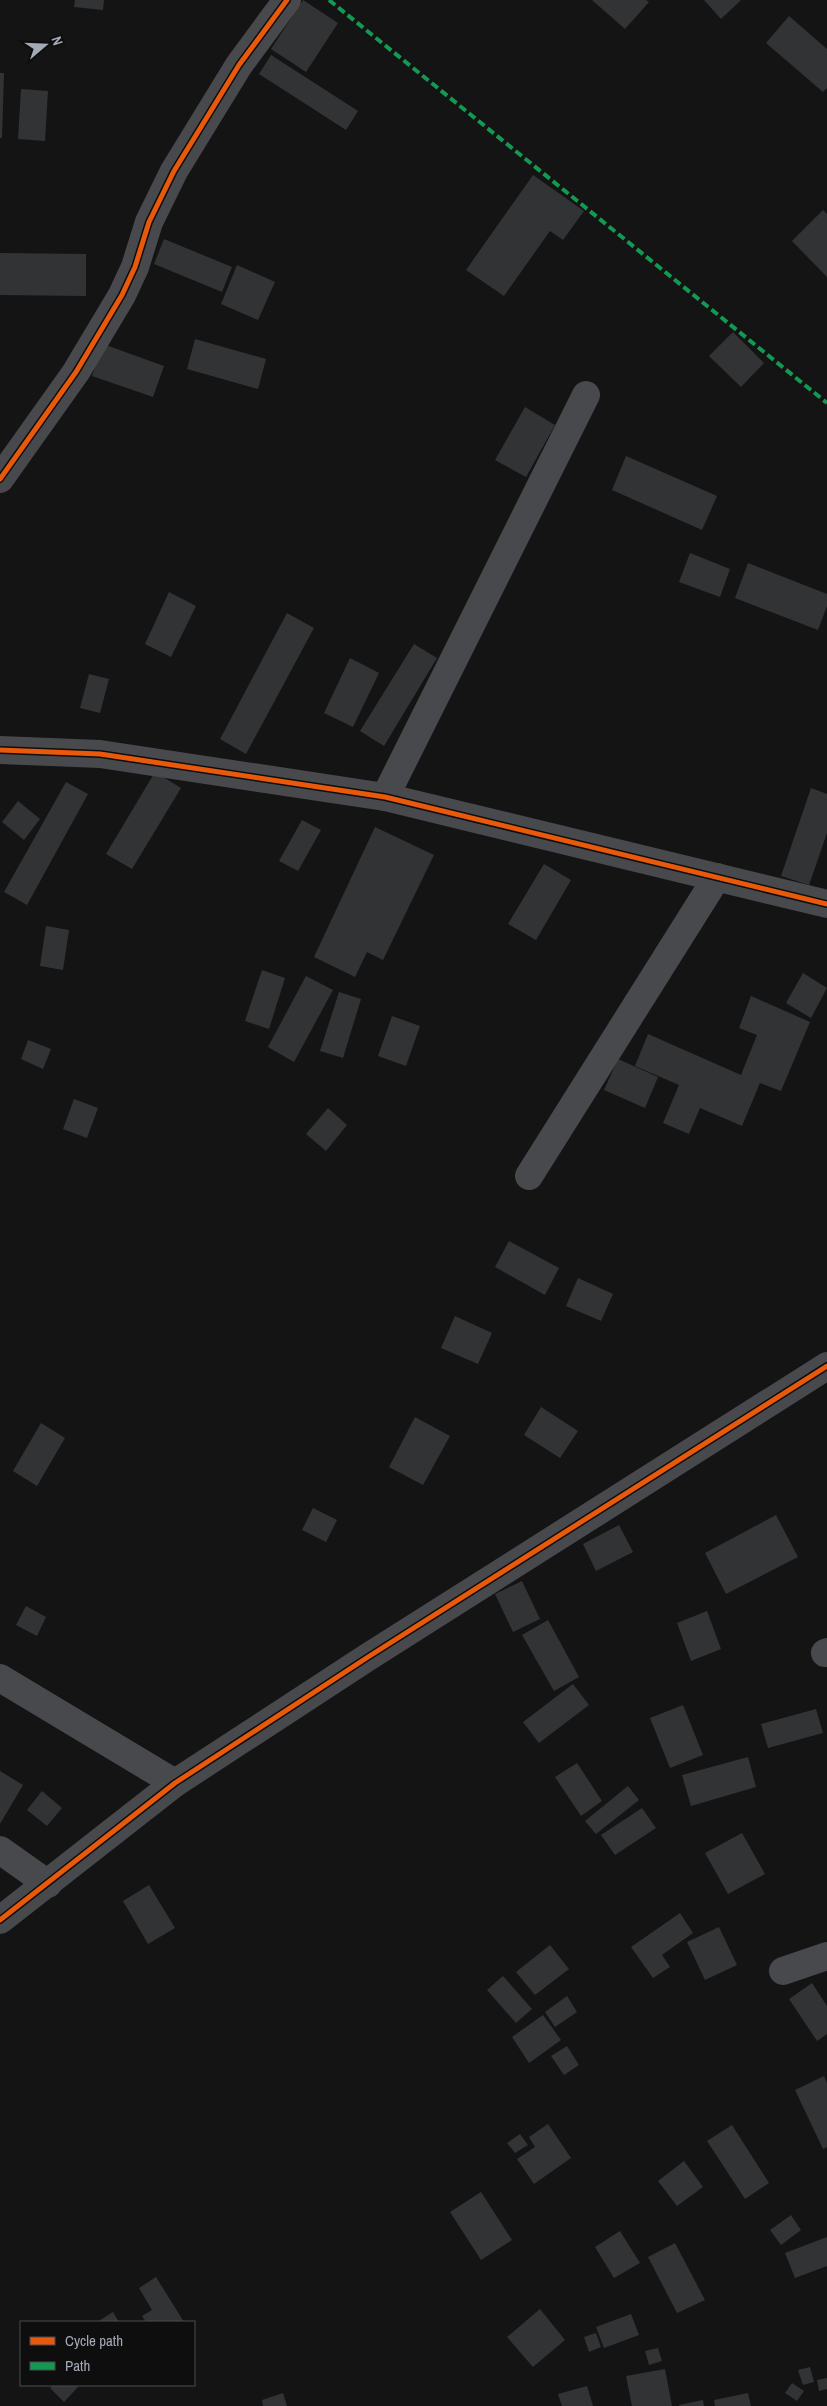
<svg xmlns="http://www.w3.org/2000/svg" width="827" height="2406" viewBox="0 0 827 2406" font-family="'Archivo Narrow',sans-serif">
  <style>
    .building { fill: #323335 }
    .lines { fill: none; stroke-linecap: round; stroke-linejoin: round }
    .minor { stroke: #47494d; stroke-width: 28 }
    .quiet { stroke: #139951; stroke-width: 4; stroke-dasharray: 8 4; stroke-linecap: butt }
    .cycleway-casing { stroke: #0e0e0f; stroke-width: 8 }
    .cycleway { stroke: #e8590c; stroke-width: 5 }
  </style>
  <rect width="100%" height="100%" fill="#141414"/>
  <!-- building -->
  <g class="building">
    <polygon points="75,0 104,0 103,10 74,7"/>
    <polygon points="303,0 338,23 306,72 271,49"/>
    <polygon points="592,0 646,0 649,2 625,29"/>
    <polygon points="704,0 741,0 721,19"/>
    <polygon points="789,16 827,49 827,88 823,92 766,43"/>
    <polygon points="271,55 358,111 346,130 259,74"/>
    <polygon points="0,73 4,73 2,138 0,138"/>
    <polygon points="21,89 48,91 45,141 18,139"/>
    <polygon points="533,175 584,211 563,240 550,231 504,296 466,270"/>
    <polygon points="823,210 827,214 827,277 792,241"/>
    <polygon points="164,239 232,267 222,292 154,264"/>
    <polygon points="0,253 86,254 86,296 0,295"/>
    <polygon points="237,265 275,282 258,320 221,304"/>
    <polygon points="733,332 764,363 741,387 709,356"/>
    <polygon points="195,339 266,359 258,389 187,369"/>
    <polygon points="103,344 164,366 153,397 92,376"/>
    <polygon points="525,407 555,425 526,477 495,460"/>
    <polygon points="626,456 717,496 702,530 612,490"/>
    <polygon points="690,553 730,569 720,597 679,582"/>
    <polygon points="748,563 827,594 827,606 818,630 735,598"/>
    <polygon points="169,592 196,606 171,657 145,644"/>
    <polygon points="287,613 314,628 246,754 220,739"/>
    <polygon points="414,644 437,658 384,746 360,731"/>
    <polygon points="350,658 379,673 353,727 324,713"/>
    <polygon points="89,674 109,679 100,713 80,708"/>
    <polygon points="155,772 181,788 132,869 106,854"/>
    <polygon points="66,782 88,794 27,905 4,892"/>
    <polygon points="811,788 827,794 827,833 809,885 781,876"/>
    <polygon points="18,801 40,819 24,840 2,822"/>
    <polygon points="302,820 321,830 298,871 279,861"/>
    <polygon points="375,827 434,855 383,960 367,952 355,977 314,957"/>
    <polygon points="544,864 571,880 536,940 508,924"/>
    <polygon points="46,926 69,930 63,970 40,966"/>
    <polygon points="262,970 285,978 269,1029 245,1021"/>
    <polygon points="803,973 827,988 811,1018 786,1003"/>
    <polygon points="306,976 333,990 294,1062 268,1047"/>
    <polygon points="339,992 361,999 343,1058 320,1051"/>
    <polygon points="751,996 810,1022 781,1091 760,1083 742,1126 700,1108 689,1134 663,1123 679,1085 635,1066 648,1034 741,1075 757,1035 739,1028"/>
    <polygon points="392,1016 420,1026 406,1066 378,1056"/>
    <polygon points="28,1040 51,1049 43,1069 21,1059"/>
    <polygon points="618,1059 658,1077 645,1108 604,1090"/>
    <polygon points="74,1099 98,1108 87,1138 63,1129"/>
    <polygon points="328,1108 347,1125 326,1151 306,1134"/>
    <polygon points="509,1241 559,1268 545,1295 495,1267"/>
    <polygon points="578,1278 613,1294 601,1321 566,1306"/>
    <polygon points="455,1316 492,1333 478,1364 441,1348"/>
    <polygon points="541,1407 578,1431 560,1458 524,1435"/>
    <polygon points="415,1417 450,1436 423,1485 389,1467"/>
    <polygon points="41,1423 65,1438 37,1486 13,1471"/>
    <polygon points="313,1508 337,1520 326,1542 302,1530"/>
    <polygon points="776,1515 798,1557 726,1594 705,1553"/>
    <polygon points="619,1525 633,1552 596,1571 583,1544"/>
    <polygon points="522,1581 540,1619 513,1632 495,1594"/>
    <polygon points="26,1606 46,1617 37,1636 16,1625"/>
    <polygon points="707,1611 721,1649 691,1661 677,1623"/>
    <polygon points="548,1620 579,1677 554,1691 522,1635"/>
    <polygon points="573,1684 589,1705 539,1743 523,1722"/>
    <polygon points="683,1705 703,1755 670,1768 650,1718"/>
    <polygon points="816,1709 823,1733 768,1748 761,1724"/>
    <polygon points="748,1757 756,1787 691,1806 682,1775"/>
    <polygon points="577,1763 602,1801 581,1816 555,1777"/>
    <polygon points="0,1771 23,1785 0,1824"/>
    <polygon points="628,1786 639,1800 596,1834 585,1821"/>
    <polygon points="42,1791 62,1808 47,1826 27,1810"/>
    <polygon points="642,1808 656,1828 615,1855 601,1835"/>
    <polygon points="742,1833 765,1874 728,1894 705,1853"/>
    <polygon points="149,1885 175,1928 148,1944 123,1901"/>
    <polygon points="680,1913 693,1933 662,1955 670,1967 653,1978 631,1947"/>
    <polygon points="719,1927 737,1965 705,1980 687,1942"/>
    <polygon points="550,1945 569,1969 535,1995 516,1972"/>
    <polygon points="503,1976 532,2009 516,2023 487,1990"/>
    <polygon points="812,1983 827,2006 827,2034 817,2041 789,1999"/>
    <polygon points="567,1996 577,2012 555,2027 545,2012"/>
    <polygon points="543,2015 561,2040 529,2063 512,2037"/>
    <polygon points="567,2046 579,2065 564,2075 551,2056"/>
    <polygon points="824,2076 827,2083 827,2147 823,2149 795,2090"/>
    <polygon points="548,2124 571,2158 534,2184 517,2159 535,2147 529,2137"/>
    <polygon points="732,2125 769,2183 745,2199 707,2141"/>
    <polygon points="520,2134 528,2145 515,2153 507,2143"/>
    <polygon points="684,2161 703,2187 677,2206 658,2181"/>
    <polygon points="481,2192 512,2240 481,2260 450,2212"/>
    <polygon points="791,2215 801,2230 781,2245 770,2230"/>
    <polygon points="620,2231 640,2263 614,2278 595,2247"/>
    <polygon points="827,2237 827,2266 795,2278 785,2253"/>
    <polygon points="675,2243 705,2300 677,2313 648,2257"/>
    <polygon points="156,2277 184,2322 146,2322 142,2316 152,2310 139,2288"/>
    <polygon points="540,2309 565,2340 533,2367 507,2337"/>
    <polygon points="113,2312 119,2322 97,2322"/>
    <polygon points="631,2314 639,2335 604,2348 596,2327"/>
    <polygon points="596,2333 601,2347 589,2352 584,2337"/>
    <polygon points="658,2348 662,2361 649,2365 645,2351"/>
    <polygon points="810,2367 814,2382 803,2385 798,2370"/>
    <polygon points="665,2369 672,2406 632,2406 626,2376"/>
    <polygon points="827,2378 827,2389 819,2391 817,2380"/>
    <polygon points="792,2383 804,2391 797,2401 785,2393"/>
    <polygon points="53,2385 76,2385 78,2387 64,2402 50,2388"/>
    <polygon points="587,2386 593,2406 562,2406 558,2394"/>
    <polygon points="283,2393 287,2406 263,2406 262,2400"/>
    <polygon points="748,2393 751,2406 715,2406 714,2400"/>
    <polygon points="703,2400 704,2406 679,2406 679,2405"/>
  </g>
  <g class="lines">
    <!-- minor -->
    <g class="minor">
      <polyline points="0,479 76,372 122,295 135,267 149,222 174,171 239,65 287,0"/>
      <polyline points="0,750 100,754 385,797 827,904"/>
      <polyline points="385,797 586,395"/>
      <polyline points="529,1176 717,877"/>
      <polyline points="825,1653 827,1652"/>
      <polyline points="0,1678 175,1783"/>
      <polyline points="0,1850 48,1884"/>
      <polyline points="0,1920 175,1783 368,1657 827,1366"/>
      <polyline points="783,1971 827,1956"/>
    </g>
    <!-- quiet -->
    <polyline class="quiet" points="329,0 827,403"/>
    <!-- cycleway casing -->
    <g class="cycleway-casing">
      <g id="cycleway">
        <polyline points="0,479 76,372 122,295 135,267 149,222 174,171 239,65 287,0"/>
        <polyline points="0,750 100,754 385,797 827,904"/>
        <polyline points="0,1920 175,1783 368,1657 827,1366"/>
      </g>
    </g>
    <!-- cycleway -->
    <use href="#cycleway" class="cycleway"/>
  </g>
  <!-- legend -->
  <rect x="20" y="2321" width="175" height="65" fill="#0e0e0f" stroke="#4a4c52"/>
  <rect x="30" y="2337" width="25" height="8" fill="#e8590c" stroke="#4a4c52"/>
  <text x="65" y="2346" font-size="15" fill="#a3aab6">Cycle path</text>
  <rect x="30" y="2362" width="25" height="8" fill="#139951" stroke="#4a4c52"/>
  <text x="65" y="2371" font-size="15" fill="#a3aab6">Path</text>
  <!-- north arrow -->
  <g transform="translate(45 45) rotate(71)" stroke="#0e0e0f" stroke-width="4" paint-order="stroke">
  <path d="M0-4L9 19L0 12L-9 19Z" fill="#a3aab6"/>
  <text y="-8" font-size="14" font-weight="bold" text-anchor="middle" fill="#a3aab6">N</text>
  </g>
</svg>
